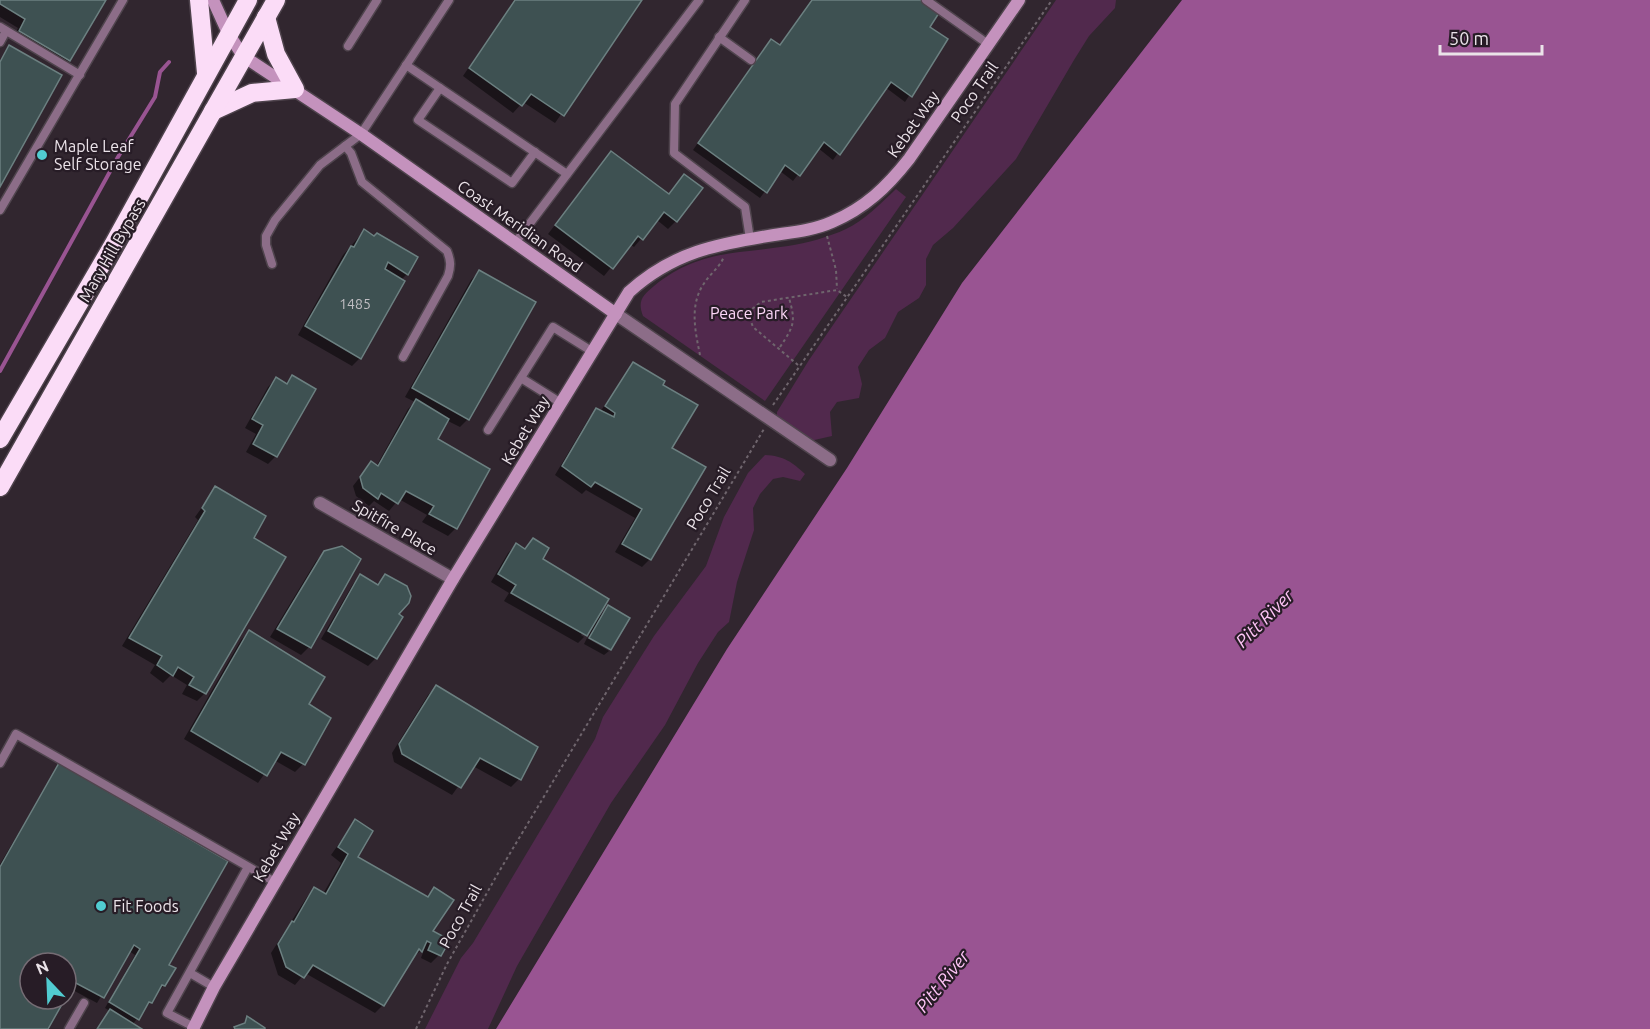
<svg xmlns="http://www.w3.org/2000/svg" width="1650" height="1029" viewBox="0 0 1650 1029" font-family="Ubuntu,sans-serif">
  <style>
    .green { fill: #51294d }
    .water { fill: #995492 }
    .shadow { fill: #0007 }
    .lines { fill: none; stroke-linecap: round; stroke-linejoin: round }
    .stream { stroke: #995492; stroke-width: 4 }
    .building { fill: #3e5152; stroke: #6c8081; stroke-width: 1.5 }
    .lane-casing { stroke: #4f444d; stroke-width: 11 }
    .street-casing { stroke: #4f444d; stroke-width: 15 }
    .secondary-casing { stroke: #4f444d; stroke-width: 15 }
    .highway-casing { stroke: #4f444d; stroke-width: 21 }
    .path { stroke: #6f656d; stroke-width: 2; stroke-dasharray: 3 3; stroke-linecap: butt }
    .lane { stroke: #8c6d88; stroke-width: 8 }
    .street { stroke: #8c6d88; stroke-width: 12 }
    .secondary { stroke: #c492bd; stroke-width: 12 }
    .highway { stroke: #fbdcf7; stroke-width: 18 }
    .poi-dot { fill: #51ccd1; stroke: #271c26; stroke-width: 2 }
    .labels { text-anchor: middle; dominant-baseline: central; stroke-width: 4.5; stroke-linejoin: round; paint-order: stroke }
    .number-label { font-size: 14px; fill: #c0bec3 }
    .street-label { font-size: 16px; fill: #ebe3e9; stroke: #271c26 }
    .poi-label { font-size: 16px; fill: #ebe3e9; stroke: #271c26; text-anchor: start }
    .park-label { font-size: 16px; fill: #fcd6f7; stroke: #271c26 }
    .water-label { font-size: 18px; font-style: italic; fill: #ffc5f7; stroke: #271c26 }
  </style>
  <rect width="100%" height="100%" fill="#31262f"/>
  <!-- green -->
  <g class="green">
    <polygon points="1056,0 1116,0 1115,8 1089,36 1074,60 1016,159 953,228 933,245 926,259 926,285 919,298 898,312 885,338 869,350 858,367 862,384 859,398 837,402 830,412 832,436 810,441 777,417 777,412 809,360"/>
    <path d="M896,189l10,8 -141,204 -122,-85c-6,-15 0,-21 11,-30 44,-36 83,-32 134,-40 19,-3 41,-9 58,-17 18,-8 35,-26 50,-40z"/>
    <path d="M765,455c19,1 27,7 40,19l-5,7 -17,-4 -10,2 -13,15 -7,14 1,22 -17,52 -8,40 -11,10 -20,31 -33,62 -54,78 -94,163 -29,63h-63l36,-71 12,-15 122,-204 8,-22 51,-81 52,-70 18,-49 24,-44z"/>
  </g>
  <!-- water -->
  <polygon class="water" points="1182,0 1650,0 1650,1029 496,1029 727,649 847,468 962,283"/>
  <!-- shadow -->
  <g class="shadow">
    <polygon points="0,0 104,0 69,60 61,68 12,39 18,28 0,17"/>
    <polygon points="514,0 640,0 555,123 523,102 513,113 463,76"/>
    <polygon points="811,0 918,0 928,27 946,39 905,102 885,87 833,160 818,148 793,181 780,171 760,198 693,150 765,47 771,41 779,46"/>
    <polygon points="611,153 668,195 684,176 676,221 668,229 657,220 634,247 630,244 604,276 548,234"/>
    <polygon points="364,231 374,238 407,274 401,280 403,281 360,358 352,366 298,335 343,255"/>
    <polygon points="479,272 534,303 468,419 460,427 446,420 436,439 488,469 456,528 448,536 422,522 427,515 399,499 389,511 374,501 369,506 356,496 353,486 371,463 376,467 408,409 415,402 405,397 471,280"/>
    <polygon points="633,364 661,386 650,559 642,567 615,552 635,518 586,490 582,494 555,475 589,418 597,410 600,412"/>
    <polygon points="292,377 276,456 268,464 246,452 256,434 245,428 268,387 276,379 285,384"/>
    <polygon points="216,488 205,693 197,701 182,694 187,685 171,675 163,683 150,673 155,665 122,646 198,520 195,517"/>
    <polygon points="533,540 541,559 597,618 608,607 610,648 589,636 590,631 587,635 583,632 581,635 584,637 578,643 504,601 509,593 491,582 508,553 516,545 524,549"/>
    <polygon points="325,552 309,647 301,655 270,637 316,561"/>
    <polygon points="361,576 376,585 385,576 397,614 376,658 368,666 321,639 353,584"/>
    <polygon points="249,632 307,705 329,718 303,764 295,772 274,760 258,783 184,739 241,640"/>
    <polygon points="587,638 609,651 604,655 584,644"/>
    <polygon points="436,687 536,748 519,779 511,787 473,766 452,795 394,762 392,753 428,695"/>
    <polygon points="59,765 167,966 164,985 132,1025 139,1029 96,1029 110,1011 105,1008 135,955 129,951 97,1003 69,988 66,993 66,963 30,963 30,999 63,999 46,1029 0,1029 0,864"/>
    <polygon points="355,821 356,858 426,897 434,889 431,931 439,955 431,963 421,958 425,947 412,958 383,1005 375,1013 305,973 295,985 278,975 271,953 307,897 315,889 323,894 341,863 331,855"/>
  </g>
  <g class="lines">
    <!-- stream -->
    <polyline class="stream" points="0,371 118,157 155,97 160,72 169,62"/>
  </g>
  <!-- building -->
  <g class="building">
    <polygon points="0,0 106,0 70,61 19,31 25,19 0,4"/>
    <polygon points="515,0 642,0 564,116 531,94 522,106 469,68"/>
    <polygon points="812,0 920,0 939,13 930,27 948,39 912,97 891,82 840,155 824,142 800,176 785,165 767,193 698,143 771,39 780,45"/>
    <polygon points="9,45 62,75 0,187 0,62"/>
    <polygon points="611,151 669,194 684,174 703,188 677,222 664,212 643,240 638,236 613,269 555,225"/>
    <polygon points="364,229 374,236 377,233 418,257 408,275 388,262 385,269 405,281 361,359 305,326 351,246 354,247"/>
    <polygon points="479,270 536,302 469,420 412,388"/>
    <polygon points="633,362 665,381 663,385 698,405 672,448 706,467 651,560 622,544 642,509 595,482 591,487 562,466 596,408 614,417 615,413 605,406"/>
    <polygon points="292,375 316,389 277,457 253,444 263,425 252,419 276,377 287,384"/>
    <polygon points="416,399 449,419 438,439 490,469 457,529 429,514 434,506 406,491 398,504 381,493 378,499 363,488 360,477 371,461 378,466"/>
    <polygon points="215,486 266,516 254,538 286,557 206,694 189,685 194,677 178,667 173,676 157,665 162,656 129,638 205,511 202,508"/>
    <polygon points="533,538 549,548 543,559 609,599 587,636 511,593 516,585 498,574 516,543 525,549"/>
    <polygon points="342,546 361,559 311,648 277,629 324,551"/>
    <polygon points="360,574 378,585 385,574 407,586 411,596 409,603 399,614 403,617 377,659 328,631"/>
    <polygon points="608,605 630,618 611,650 589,638"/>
    <polygon points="249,630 325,677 309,704 331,718 305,765 281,752 267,776 191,731"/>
    <polygon points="436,685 538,747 521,780 480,758 461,788 402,754 399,744"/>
    <polygon points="59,763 228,861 169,965 176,968 165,986 162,985 152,1003 149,1002 139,1020 109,1002 140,949 134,945 104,998 74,982 66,997 66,963 30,963 30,999 65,999 48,1029 0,1029 0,867"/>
    <polygon points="355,819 373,831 358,857 428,897 434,887 454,900 433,931 450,940 441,956 428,950 431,943 427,941 422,952 419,949 384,1006 313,965 304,978 286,967 278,944 292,921 294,922 314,887 326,894 348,854 338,847"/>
    <polygon points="110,1009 142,1029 97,1029"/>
    <polygon points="247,1016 265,1028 265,1029 235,1029 234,1027 245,1023"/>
  </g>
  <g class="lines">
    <!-- lane casing -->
    <g class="lane-casing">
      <g id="lane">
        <polyline points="745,0 675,104 674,153 745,207 750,239"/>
        <polyline points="926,0 988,44"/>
        <polyline points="0,27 80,75"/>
        <polyline points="719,37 751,60"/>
        <polyline points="0,42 6,31"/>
        <polyline points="348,46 377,0"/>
        <polyline points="406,65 567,174"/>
        <polyline points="440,88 418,120 512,183 535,152"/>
        <path d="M345,146l6,7 11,29 85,69c4,10 4,15 1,25l-45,81"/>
        <polyline points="0,210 123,0"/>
        <polyline points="515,243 699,0"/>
        <polyline points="272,264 266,245 266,236 275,220 320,165 361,134 449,0"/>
        <polyline points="521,378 561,403"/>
        <polyline points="488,430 553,327 593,352"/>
        <polyline points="0,763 16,734 275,882"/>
        <polyline points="190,973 214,987"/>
        <polyline points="194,1027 167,1013 248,867"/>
        <polyline points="69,1029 84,1003"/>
      </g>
    </g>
    <!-- street casing -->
    <g class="street-casing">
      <g id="street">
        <polyline points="616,314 830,460"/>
        <polyline points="320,503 453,579"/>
      </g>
    </g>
    <!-- secondary casing -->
    <g class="secondary-casing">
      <g id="secondary">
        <polyline points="213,0 228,33 243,56 361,134 616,314"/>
        <path d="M193,1029l21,-42 239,-408 176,-287c44,-40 88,-48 145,-57 20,-3 40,-5 58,-13 33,-14 55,-35 77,-63l110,-159"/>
      </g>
    </g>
    <!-- highway casing -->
    <g class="highway-casing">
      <g id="highway">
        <polyline points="199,0 206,73"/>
        <polyline points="213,111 252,93 295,89 276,54 266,17"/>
        <polyline points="0,439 113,245 248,0"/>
        <polyline points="0,487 276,0"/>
      </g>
    </g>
    <!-- path -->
    <g class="path">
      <polyline points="827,236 836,270 837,289"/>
      <path d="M780,347c14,-21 16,-25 9,-49"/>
      <path d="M700,355c-5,-25 -11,-51 5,-73 6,-9 16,-16 19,-26"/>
      <polyline points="798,365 753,327 750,319 752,309 761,302 837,290 847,297"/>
      <polyline points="773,405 1052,0"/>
      <polyline points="416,1029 447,964 497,875 764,429"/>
    </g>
    <!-- lane -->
    <use href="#lane" class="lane"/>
    <!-- street -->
    <use href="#street" class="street"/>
    <!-- secondary -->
    <use href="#secondary" class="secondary"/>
    <!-- highway -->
    <use href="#highway" class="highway"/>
  </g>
  <!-- markers -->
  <g class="poi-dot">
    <circle cx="42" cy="155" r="6"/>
    <circle cx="101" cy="906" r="6"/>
  </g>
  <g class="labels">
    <!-- number labels -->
    <g class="number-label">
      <text x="355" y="304">1485</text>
    </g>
    <!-- street labels -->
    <g class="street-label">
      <text transform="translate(974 92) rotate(-55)">Poco Trail</text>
      <text transform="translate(913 124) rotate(-55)">Kebet Way</text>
      <text transform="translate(520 226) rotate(35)">Coast Meridian Road</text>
      <text transform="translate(112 250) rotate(-60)">Mary Hill Bypass</text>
      <text transform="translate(525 430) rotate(-59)">Kebet Way</text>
      <text transform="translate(708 498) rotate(-59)">Poco Trail</text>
      <text transform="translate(395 527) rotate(30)">Spitfire Place</text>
      <text transform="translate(276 847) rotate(-60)">Kebet Way</text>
      <text transform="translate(460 916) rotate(-61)">Poco Trail</text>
    </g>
    <!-- poi labels -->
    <g class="poi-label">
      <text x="54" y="146">Maple Leaf<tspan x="54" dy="18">Self Storage</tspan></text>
      <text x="113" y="906">Fit Foods</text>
    </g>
    <!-- park labels -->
    <g class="park-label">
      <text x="749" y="313">Peace Park</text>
    </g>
    <!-- water labels -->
    <g class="water-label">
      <text transform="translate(1264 618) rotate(-45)">Pitt River</text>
      <text transform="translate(942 981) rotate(-51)">Pitt River</text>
    </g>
  </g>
  <!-- north arrow -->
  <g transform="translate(48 981) rotate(337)"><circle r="28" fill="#271c26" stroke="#756c74" stroke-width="1.5"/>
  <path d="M0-4.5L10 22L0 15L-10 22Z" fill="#51ccd1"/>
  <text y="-9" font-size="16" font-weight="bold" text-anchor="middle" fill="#ebe3e9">N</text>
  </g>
  <!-- scale -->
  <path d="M1440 45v9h102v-9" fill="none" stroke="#ebe3e9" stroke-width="3"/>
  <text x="1449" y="45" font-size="18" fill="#ebe3e9" stroke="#271c26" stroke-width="4.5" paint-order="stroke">50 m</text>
</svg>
